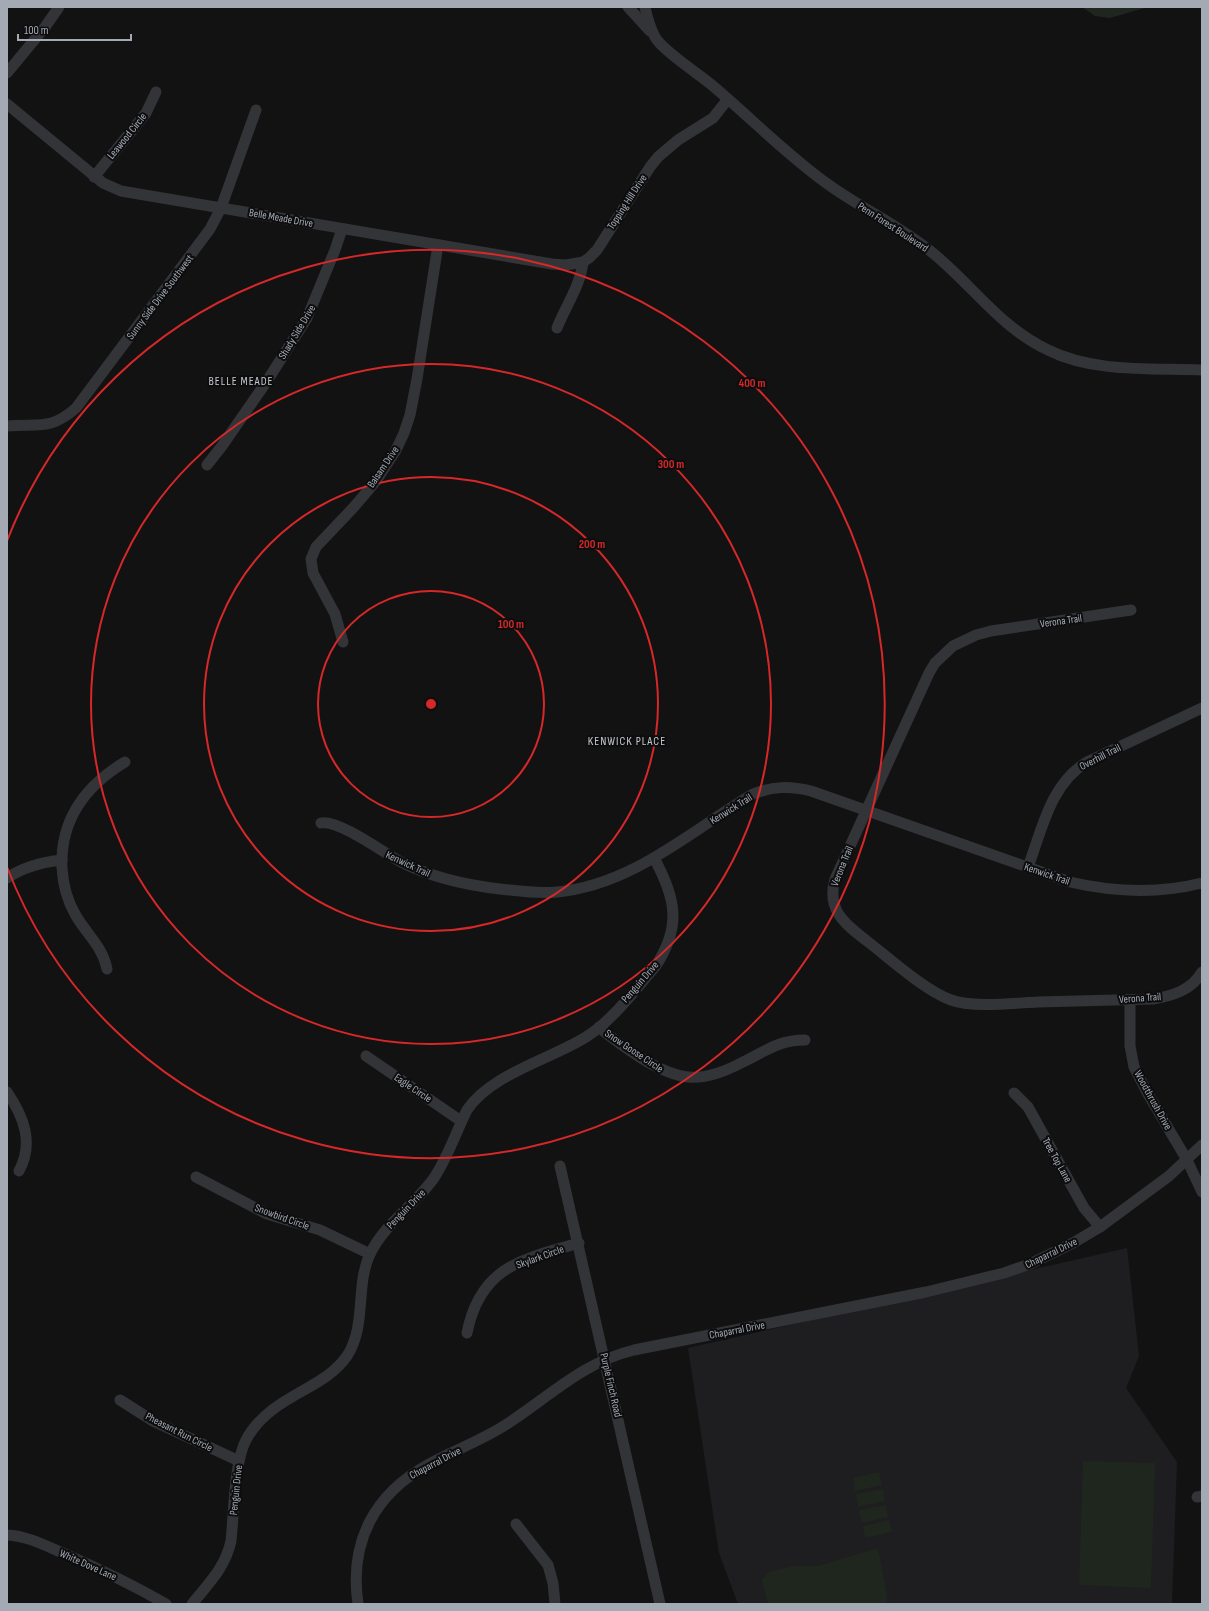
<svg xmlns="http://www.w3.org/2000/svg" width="1209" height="1611" viewBox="0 0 1209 1611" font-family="'Sofia Sans Condensed',sans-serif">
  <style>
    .built { fill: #1e1e20 }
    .green { fill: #1e261e }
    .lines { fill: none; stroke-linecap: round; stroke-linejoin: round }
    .minor { stroke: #333438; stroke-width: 11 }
    .ring { fill: none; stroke: #d62828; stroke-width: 2 }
    .labels { text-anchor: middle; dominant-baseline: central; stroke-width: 4; stroke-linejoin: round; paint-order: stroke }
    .street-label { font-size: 11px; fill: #a3aab4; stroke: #0d0d0e }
    .neighbourhood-label { font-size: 12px; letter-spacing: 1px; fill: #c4c8d0; stroke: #0d0d0e }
    .centre { fill: #d62828; stroke: #0d0d0e; stroke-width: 2 }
    .ring-label { font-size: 12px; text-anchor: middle; font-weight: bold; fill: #d62828; stroke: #0d0d0e; stroke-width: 4; stroke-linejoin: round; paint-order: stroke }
  </style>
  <rect width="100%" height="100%" fill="#121213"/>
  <!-- built -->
  <polygon class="built" points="1127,1248 1139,1356 1126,1388 1177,1462 1172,1603 1169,1604 738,1604 719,1553 688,1348"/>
  <!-- green -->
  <g class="green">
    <polygon points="1082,7 1148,7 1110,18 1095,16"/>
    <polygon points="1083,1461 1155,1463 1151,1588 1079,1585"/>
    <polygon points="879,1472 882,1485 855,1491 853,1478"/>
    <polygon points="883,1489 885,1501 858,1507 856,1494"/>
    <polygon points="886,1505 888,1517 862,1523 859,1510"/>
    <polygon points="889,1520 892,1532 865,1538 863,1526"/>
    <polygon points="878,1548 887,1596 886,1604 768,1604 762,1580 768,1572 794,1566 818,1566"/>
  </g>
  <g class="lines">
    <!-- minor -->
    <g class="minor">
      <polyline points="628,7 650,31"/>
      <path d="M645,7c2,10 5,20 10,30 8,14 44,37 58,49 39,33 75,70 116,99 35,25 73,42 105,69 39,32 67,74 114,96 46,23 104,18 154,20"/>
      <polyline points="7,73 45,27 59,7"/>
      <polyline points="7,104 103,183 121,191 552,264 566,265 583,262"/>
      <polyline points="94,177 146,113 156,92"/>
      <path d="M557,328c9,-23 23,-41 26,-66l6,-4 8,-8 53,-83 8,-10 20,-17 35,-22 15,-19"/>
      <path d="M7,426c31,-3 43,5 69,-18l134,-179 11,-21 35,-98"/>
      <polyline points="207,465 222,446 267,381 307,318 335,250 342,229"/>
      <path d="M1131,610l-140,21 -15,4 -23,11 -18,17 -6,10 -94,206c-9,31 10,45 32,62 22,17 57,49 84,59 21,8 64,3 87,2 38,-1 77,-2 115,-3 19,-3 39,-9 49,-27"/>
      <polyline points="343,642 335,614 313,573 311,559 316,547 353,508 376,481 396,450 404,433 410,415 417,379 438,245"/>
      <path d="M321,823c17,-4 63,30 80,39 32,16 64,23 99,27 19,2 38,5 57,3 76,-7 133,-61 196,-98 20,-8 37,-8 58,-3l259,91c43,10 88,12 132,1"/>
      <path d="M1028,867c14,-37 22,-83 59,-105l115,-54"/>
      <path d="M7,878c15,-10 36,-16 55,-18"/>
      <path d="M107,969c-5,-24 -21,-35 -32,-55 -8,-14 -12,-30 -13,-46 -2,-48 23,-82 63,-106"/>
      <polyline points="1130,1000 1130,1046 1134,1067 1148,1094 1187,1160 1202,1192"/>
      <path d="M599,1027c13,12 27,21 42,31 39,24 61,26 102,4 23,-11 35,-22 62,-22"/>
      <polyline points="366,1056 461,1121"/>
      <path d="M7,1092c17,25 27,51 12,79"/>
      <polyline points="1014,1093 1028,1107 1084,1208 1100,1227"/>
      <polyline points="560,1166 660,1604"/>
      <polyline points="196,1177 267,1214 320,1230 370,1254"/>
      <path d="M467,1333c13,-66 55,-74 112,-90"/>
      <polyline points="120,1400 153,1421 239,1461"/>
      <polyline points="1197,1497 1202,1496"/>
      <polyline points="516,1524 548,1565 553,1583 555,1604"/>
      <path d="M7,1535c21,1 39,11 58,19 35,15 68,31 101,50"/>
      <path d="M192,1604c17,-21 33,-36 39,-63 3,-28 3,-78 15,-101 10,-19 28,-33 46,-43 20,-12 41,-21 55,-41 20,-31 8,-70 23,-102 15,-31 45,-49 64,-76 14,-21 22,-46 33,-68 24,-36 82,-50 119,-73 27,-17 48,-46 69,-70 27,-40 21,-69 -1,-109"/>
      <path d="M358,1604c-9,-62 16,-110 71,-140 27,-15 55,-24 81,-42 41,-27 74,-60 124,-72l292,-58 78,-19 26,-9 43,-21 27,-16 69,-51 33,-31"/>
    </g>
  </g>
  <!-- distance rings -->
  <g class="ring">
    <circle cx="431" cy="704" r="113"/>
    <circle cx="431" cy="704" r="227"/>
    <circle cx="431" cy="704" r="340"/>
    <path d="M7 541A454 454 0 1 1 7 867"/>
  </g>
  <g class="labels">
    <!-- street labels -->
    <g class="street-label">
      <text transform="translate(127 136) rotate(-51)">Leawood Circle</text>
      <text transform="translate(627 202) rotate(-57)">Topping Hill Drive</text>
      <text transform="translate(281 218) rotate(10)">Belle Meade Drive</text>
      <text transform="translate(893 227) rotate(33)">Penn Forest Boulevard</text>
      <text transform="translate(160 297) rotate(-53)">Sunny Side Drive Southwest</text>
      <text transform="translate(297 332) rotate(-59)">Shady Side Drive</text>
      <text transform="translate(383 467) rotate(-56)">Balsam Drive</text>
      <text transform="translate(1061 621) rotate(-8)">Verona Trail</text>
      <text transform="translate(1100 757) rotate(-27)">Overhill Trail</text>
      <text transform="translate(731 809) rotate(-32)">Kenwick Trail</text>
      <text transform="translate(408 864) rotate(25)">Kenwick Trail</text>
      <text transform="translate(842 866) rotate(-68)">Verona Trail</text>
      <text transform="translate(1047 874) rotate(19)">Kenwick Trail</text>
      <text transform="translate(640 982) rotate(-49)">Penguin Drive</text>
      <text transform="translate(1140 998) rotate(-4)">Verona Trail</text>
      <text transform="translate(634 1051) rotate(34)">Snow Goose Circle</text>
      <text transform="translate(413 1088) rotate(34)">Eagle Circle</text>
      <text transform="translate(1153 1100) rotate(61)">Woodthrush Drive</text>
      <text transform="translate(1057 1160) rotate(61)">Tree Top Lane</text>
      <text transform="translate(406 1209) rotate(-46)">Penguin Drive</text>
      <text transform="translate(282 1217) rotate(20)">Snowbird Circle</text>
      <text transform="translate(1051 1253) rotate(-26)">Chaparral Drive</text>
      <text transform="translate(540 1257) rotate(-20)">Skylark Circle</text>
      <text transform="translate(737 1330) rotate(-11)">Chaparral Drive</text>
      <text transform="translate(611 1385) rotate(77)">Purple Finch Road</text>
      <text transform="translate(179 1432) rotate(27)">Pheasant Run Circle</text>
      <text transform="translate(435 1463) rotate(-28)">Chaparral Drive</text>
      <text transform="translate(236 1490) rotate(-84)">Penguin Drive</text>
      <text transform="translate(88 1565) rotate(24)">White Dove Lane</text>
    </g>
    <!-- neighbourhood labels -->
    <g class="neighbourhood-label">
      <text x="241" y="381">BELLE MEADE</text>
      <text x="627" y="741">KENWICK PLACE</text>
    </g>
  </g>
  <circle cx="431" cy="704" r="6" class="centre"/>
  <g class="ring-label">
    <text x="752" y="387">400 m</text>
    <text x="671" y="468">300 m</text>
    <text x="592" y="548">200 m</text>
    <text x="511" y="628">100 m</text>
  </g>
  <!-- border -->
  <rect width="1209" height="1611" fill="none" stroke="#a3aab4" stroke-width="16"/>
  <!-- scale -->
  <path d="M18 34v6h113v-6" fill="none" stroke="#a3aab4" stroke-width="2"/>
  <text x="24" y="34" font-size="12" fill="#a3aab4" stroke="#0d0d0e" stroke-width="3" paint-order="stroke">100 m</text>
</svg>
